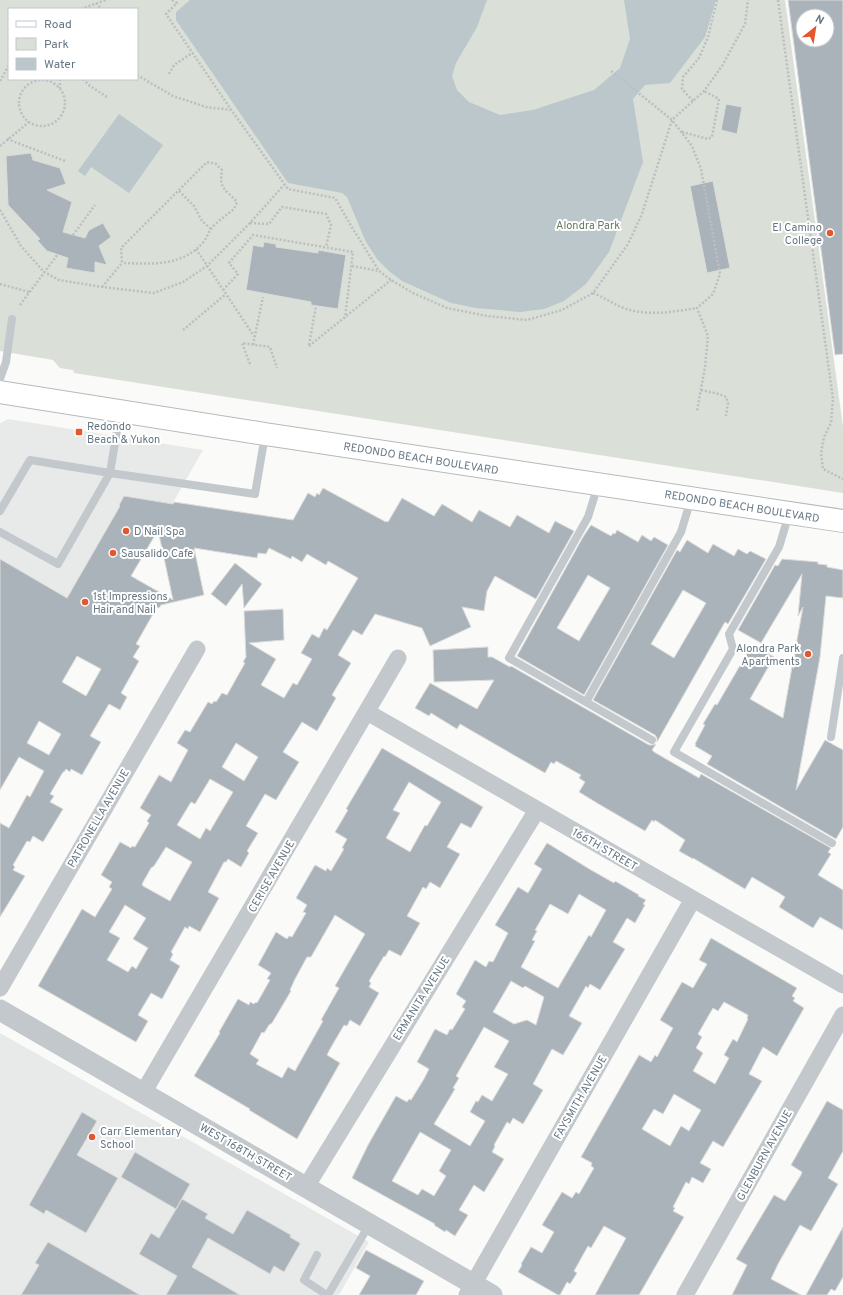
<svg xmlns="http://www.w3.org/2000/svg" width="843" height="1295" font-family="Overpass,sans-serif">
<rect width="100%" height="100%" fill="#fafaf8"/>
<path fill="#e8e9e9" d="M8 419 203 450 84 659 0 611V423Z
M0 1033 369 1242 339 1295H0Z"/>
<path fill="#dadfd7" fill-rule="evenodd" d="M0 0H785L843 427V493L74 373 73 370 60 368 53 360 0 351ZM9 9H137V79H9Z"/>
<path fill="#bbc7cb" d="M190 0H487L477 27 456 63 452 76 457 90 469 102 500 115 533 110 594 90 620 68 630 39 624 0H716L705 37 670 83 645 85 633 99 643 162 609 252 586 284 564 301 544 309 520 312 476 308 451 303 402 281 389 271 377 259 366 242 347 197 342 193 288 183 176 20V12Z
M119 114 163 145 129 193 91 167 85 176 78 171Z"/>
<path fill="#aab3b9" stroke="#dcdcda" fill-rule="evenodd" d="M788 0H843V354L835 355ZM803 16H827V40H803Z
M726 104 742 107 737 134 721 130Z
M31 153 33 160 60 168 66 184 47 190 72 202 63 232 85 238 89 230 103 223 111 237 99 246 107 265 95 262V273L66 268 68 258 47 251 37 240 40 239 8 205 6 156Z
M713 181 730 268 707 273 690 186Z
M264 242 276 244V247L318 253V250L346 255 338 309 311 305V302L246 290 253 245 263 247Z
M323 488 386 522V521L388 522 402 498 434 516 442 504 472 522 479 510 510 527 517 515 549 533 555 521 574 531 536 599 495 576 487 591 484 611 462 607 471 627 430 646 422 628 375 614 362 635 353 630 338 655 351 663 332 695 336 698 317 731 302 722 283 752 299 762 276 800 265 794 246 826 258 833 247 851 249 853 241 867 228 859 226 862H224L208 892 219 898 200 932 189 926 188 929 185 927 171 952 173 954 170 960 180 966 162 999 151 993 138 1015 148 1021 136 1042 38 986 82 909 95 917 112 889 109 887 112 882 101 875 120 842 131 848 132 846 135 847 149 823 147 821 151 815 140 808 159 775 171 782 188 750 177 743 185 730 190 732 208 702 212 704 214 701 216 702 222 693 227 695 245 663 243 662 246 657 244 611 283 609 284 640 249 643 276 659 261 685 284 698 293 683 297 685 312 659 301 653 312 634 319 638 324 628 327 630 358 578 328 561 326 565 307 554 302 562 292 556 291 559 269 548 266 554 258 553 257 558 194 548 204 595 161 605 159 608 157 607 136 644 140 646 133 657 139 661 121 693 127 697 120 710 109 704 90 736 101 742 82 775 71 769 70 772 66 769 64 772H63L50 794 54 796 50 802 63 809 43 842 33 836 30 842 27 841 13 865 15 867 13 870 25 876 0 917V823L9 828 27 795 30 797 44 771 19 757 0 790V559L67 598 120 506 119 505 124 496 173 504 174 502 293 520 308 493 315 497 317 493 319 495ZM158 530 173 600 131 576ZM77 656 101 669 86 696 62 682ZM39 721 61 734 49 755 27 743ZM236 743 258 757 244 781 222 767ZM210 779 233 792 210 831 206 828 200 839 177 825 191 802 195 804ZM166 847 192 862 170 901 143 886 142 884 151 868 154 866ZM125 905 146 918 133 939 148 948 136 969 132 966 128 972 107 960 120 938 109 932Z
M591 525 611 536 613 533 615 534 617 530 638 542 642 535 651 541 654 537 668 545 584 695 517 656 583 537ZM588 575 610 588 579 641 557 628Z
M687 540 708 553 713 544 734 556 738 549 747 554 750 551 766 559 728 624 725 622 657 742V738L655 735 593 700 677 550 680 552ZM683 590 706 603 674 658 651 644Z
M782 559 818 562V564L827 565V567L843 570V598L826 596 820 657 796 790 825 740 843 750V827L836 839 707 764 712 756 695 746 696 744H695L705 725 703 724 715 704 717 705 752 645 774 657 750 699 783 718 792 667 794 668 795 651 803 607 798 616 802 574 761 643 738 630 775 565 778 566Z
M235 563 262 584 244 608 242 584 226 606 211 594Z
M488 647V657H492L510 667 511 666 649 745H652L656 744 652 750 654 752 699 778 701 774 831 848 828 852 831 854 818 875 843 890V930L820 917 813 928 779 907 785 897 779 893 752 877 745 889 693 858V859L679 851 685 840 655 820 654 822 652 820 645 831 597 803 579 792 585 782 579 778 581 775 556 761 554 764 551 762 545 773 460 724 457 729 431 713 429 716 415 708 430 683 477 709 494 680 434 682 433 650Z
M382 748 483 807 471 828 461 823 447 847 460 854 440 888 430 882 426 889 423 887 407 916 420 923 401 956 389 950 385 957 384 956 369 981 371 983 369 987 379 993 360 1026 350 1020 347 1026 344 1025 330 1049 327 1055 340 1063 297 1139 249 1110 250 1109 194 1076 220 1033 219 1032 238 999 249 1005 250 1002 254 1004 256 1002 257 1003 270 980 267 979 271 973 258 965 276 932 287 939 289 936 292 937 306 913 303 912 307 905 296 898 315 865 326 871 327 868 331 871 344 849 342 848 347 839 335 832 348 810 346 809ZM409 782 441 802 427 826 425 825 410 852 386 838 400 813 393 810ZM335 915 365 934 335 986 339 988 321 1020 323 1021 295 1071 288 1067 282 1078 256 1064 259 1060 250 1054 262 1032 264 1033 269 1025 272 1023 291 991 290 990 295 979 307 957H311Z
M547 843 591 870 614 883 615 881 639 895 638 896 646 900 643 904 645 905 635 923 627 918 613 942 625 949 600 990 590 984 588 988 586 986 569 1016 582 1023 563 1055 552 1049 533 1084 543 1090 523 1124 513 1118 510 1124 507 1122 494 1145 495 1146 492 1152 504 1159 484 1192 474 1185 459 1210 468 1215 455 1236 446 1230 445 1232 434 1225 435 1224 352 1178 368 1145 396 1096 407 1102 409 1099 411 1100 424 1079 429 1069 417 1062 435 1029 447 1035 450 1029 452 1030 465 1009 462 1007 466 1001 456 994 475 960 486 967 489 961 493 962 508 933 495 925 518 887 528 893 542 869 534 864ZM579 894 606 910 591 937 589 935 558 988 521 967 535 941 532 940 537 931 535 930 550 904 568 914ZM511 981 523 988 525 986 544 997 536 1025 527 1020 514 1024 493 1012ZM484 1027 509 1041 494 1067 508 1074 492 1101 482 1095 478 1102 476 1101 470 1112 485 1121 470 1146 434 1124 455 1089 453 1088 459 1078 456 1076ZM420 1132 451 1150 439 1171 446 1176 434 1196 422 1189 418 1195 392 1181Z
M711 938 797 988 792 996 795 998 793 1001 804 1008 777 1056 763 1047 749 1074 762 1081 723 1147 713 1141 700 1163 711 1169 703 1183 692 1177 689 1184 686 1182 673 1207 675 1208 673 1211 684 1217 639 1295H595L626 1238 604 1226 591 1248 588 1246 574 1271 577 1273 570 1284 567 1282 560 1295H558L518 1272 522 1265 521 1264 531 1247 542 1253 554 1232 542 1225 562 1192 572 1198 576 1192 579 1194 594 1168 591 1166 592 1163 581 1157 639 1055 651 1062 655 1055 657 1057 673 1028 660 1020 682 982 693 988 707 964 699 960ZM724 1002 748 1015 747 1018 748 1019 737 1042 733 1039 724 1055 729 1058 715 1084 693 1071 703 1053 696 1048 702 1037 698 1034 713 1008 718 1011ZM674 1094 701 1110 689 1131 681 1126 670 1146 642 1129 654 1109 663 1114Z
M827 1101 843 1110V1151L828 1178 838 1184 811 1231 800 1225 778 1264 771 1279 801 1295H732L747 1265 736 1259 774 1195 785 1201 801 1175 802 1172 791 1165Z
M82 1112 97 1121 77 1155 118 1178 86 1233 46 1210 44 1214 29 1205Z
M135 1152 190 1184 176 1209 121 1177Z
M182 1199 208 1214 205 1218 233 1234 247 1210 291 1235 290 1237 300 1243V1244L284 1272 274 1266 270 1274 208 1238 192 1267 240 1295H166L177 1276 139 1254 151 1233 159 1238Z
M843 1227V1277L835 1291 831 1289 827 1295H806Z
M48 1242 140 1295H21L39 1265 35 1263Z
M366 1250 424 1281 416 1295H359L370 1276 356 1268Z"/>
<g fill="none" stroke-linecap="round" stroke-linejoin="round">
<g stroke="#b5babe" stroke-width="24">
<path id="primary" d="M0 392 265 434 843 521"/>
</g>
<path stroke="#bbbfc2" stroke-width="2.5" stroke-dasharray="2 2" stroke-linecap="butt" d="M172 0 177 3 166 14 232 111 288 189 335 198 350 224 379 271 391 280 413 293 447 308 487 316 527 320 562 310 593 293 628 244 642 214 672 120 704 91 722 66 745 24 748 0
M778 0 833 399 831 423 824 437 821 453 823 469 843 479
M96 3 101 9
M81 9 106 0
M611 71 672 120 692 146 701 169 720 274 713 294 697 308 708 336 705 367 697 411
M169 74 174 65 192 53
M137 75 173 96 206 107 231 110
M60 79V88
M83 79 90 86 107 97
M19 103a23 23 0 1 1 46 0a23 23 0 1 1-46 0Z
M0 81 9 65
M693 101 682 89 683 77 699 58 708 37 717 0
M682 132 708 139 712 137 719 99 704 91
M7 139 65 161
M0 146 29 122
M179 191 194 206 202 221 211 229
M0 210 21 246 44 272 59 280 102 287 154 293 183 282 207 266 250 223 284 185
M250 223 269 224 282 207 326 214 331 225 326 247
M73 235 95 205
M196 249 254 336
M352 266 379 271
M0 284 29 292
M102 287 122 263 121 248 207 162 216 164 222 170C219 190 225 188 237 202L234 209C227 215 216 222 211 229 208 233 207 237 205 240 184 267 152 264 122 263
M223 290 238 274 229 263 253 235 353 252 345 318
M593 293C603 297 612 303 621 307 646 317 672 312 697 308
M20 305 58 254
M183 330 226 294
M253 345 263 297
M309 345 316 306
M309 346 391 280
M250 364 242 343 270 347 277 368
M701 390 719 394 726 397 728 403 726 416"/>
<path stroke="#c3c8cc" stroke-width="8" d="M0 379 6 362 12 319
M598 485 588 517 509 658 652 740
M0 511 30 460 110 473 120 412
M789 514 779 547 729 634 733 649 674 752 832 843
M0 532 58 564 110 473 255 494 265 435
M586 702 681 532 691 499
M831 737 843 658
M317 1255 304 1280 327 1295
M328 1295 369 1225"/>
<path stroke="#c3c8cc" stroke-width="17" d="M367 712 843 985
M0 988 197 649
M143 1093 398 658
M306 1187 537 810
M467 1295 693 899
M685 1295 843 1015"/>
<path stroke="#c3c8cc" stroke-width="21" d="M0 1010 492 1295"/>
<use href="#primary" stroke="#fff" stroke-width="22"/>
</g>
<g fill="#e4572e" stroke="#fff" stroke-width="1.5">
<circle cx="830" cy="233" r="4"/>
<rect x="75" y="428" width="8" height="8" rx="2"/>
<circle cx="126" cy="531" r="4"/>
<circle cx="113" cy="553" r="4"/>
<circle cx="85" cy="602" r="4"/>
<circle cx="808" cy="654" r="4"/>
<circle cx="92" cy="1137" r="4"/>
</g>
<g text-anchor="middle" stroke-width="4" stroke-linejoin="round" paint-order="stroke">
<g font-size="11" fill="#687a64" stroke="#fff">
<text x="588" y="229">Alondra Park</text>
</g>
<g font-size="11" fill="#657683" stroke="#fff" text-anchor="start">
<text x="822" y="231" text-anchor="end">El Camino<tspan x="822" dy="13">College</tspan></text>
<text x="87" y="430">Redondo<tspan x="87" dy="13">Beach &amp; Yukon</tspan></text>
<text x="134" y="535">D Nail Spa</text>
<text x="121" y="557">Sausalido Cafe</text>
<text x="93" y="600">1st Impressions<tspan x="93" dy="13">Hair and Nail</tspan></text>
<text x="800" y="652" text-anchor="end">Alondra Park<tspan x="800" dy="13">Apartments</tspan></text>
<text x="100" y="1135">Carr Elementary<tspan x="100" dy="13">School</tspan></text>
</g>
<g font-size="11" fill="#657683" stroke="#fff">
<text transform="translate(421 458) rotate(9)" y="4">REDONDO BEACH BOULEVARD</text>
<text transform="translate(742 506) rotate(9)" y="4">REDONDO BEACH BOULEVARD</text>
<text transform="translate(98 818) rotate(-60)" y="4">PATRONELLA AVENUE</text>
<text transform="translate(605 849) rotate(30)" y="4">166TH STREET</text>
<text transform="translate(271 876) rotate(-60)" y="4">CERISE AVENUE</text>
<text transform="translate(421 998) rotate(-58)" y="4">ERMANITA AVENUE</text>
<text transform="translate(580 1097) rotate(-60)" y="4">FAYSMITH AVENUE</text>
<text transform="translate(246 1152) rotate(30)" y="4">WEST 168TH STREET</text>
<text transform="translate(764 1155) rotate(-61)" y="4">GLENBURN AVENUE</text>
</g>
</g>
<rect x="8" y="8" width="130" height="72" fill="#ffffff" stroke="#c1c8cd"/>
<rect x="16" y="21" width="20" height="6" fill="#ffffff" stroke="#c1c8cd"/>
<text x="44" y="28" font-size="12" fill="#657683">Road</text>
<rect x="16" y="38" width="20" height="12" fill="#dadfd7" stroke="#c1c8cd"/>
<text x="44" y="48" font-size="12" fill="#657683">Park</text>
<rect x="16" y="58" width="20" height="12" fill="#bbc7cb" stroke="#c1c8cd"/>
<text x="44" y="68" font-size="12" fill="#657683">Water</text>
<g transform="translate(815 28) rotate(30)"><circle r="19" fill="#ffffff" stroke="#c1c8cd"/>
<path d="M0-3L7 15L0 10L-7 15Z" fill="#e4572e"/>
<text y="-6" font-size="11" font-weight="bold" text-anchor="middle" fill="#657683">N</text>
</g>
</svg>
